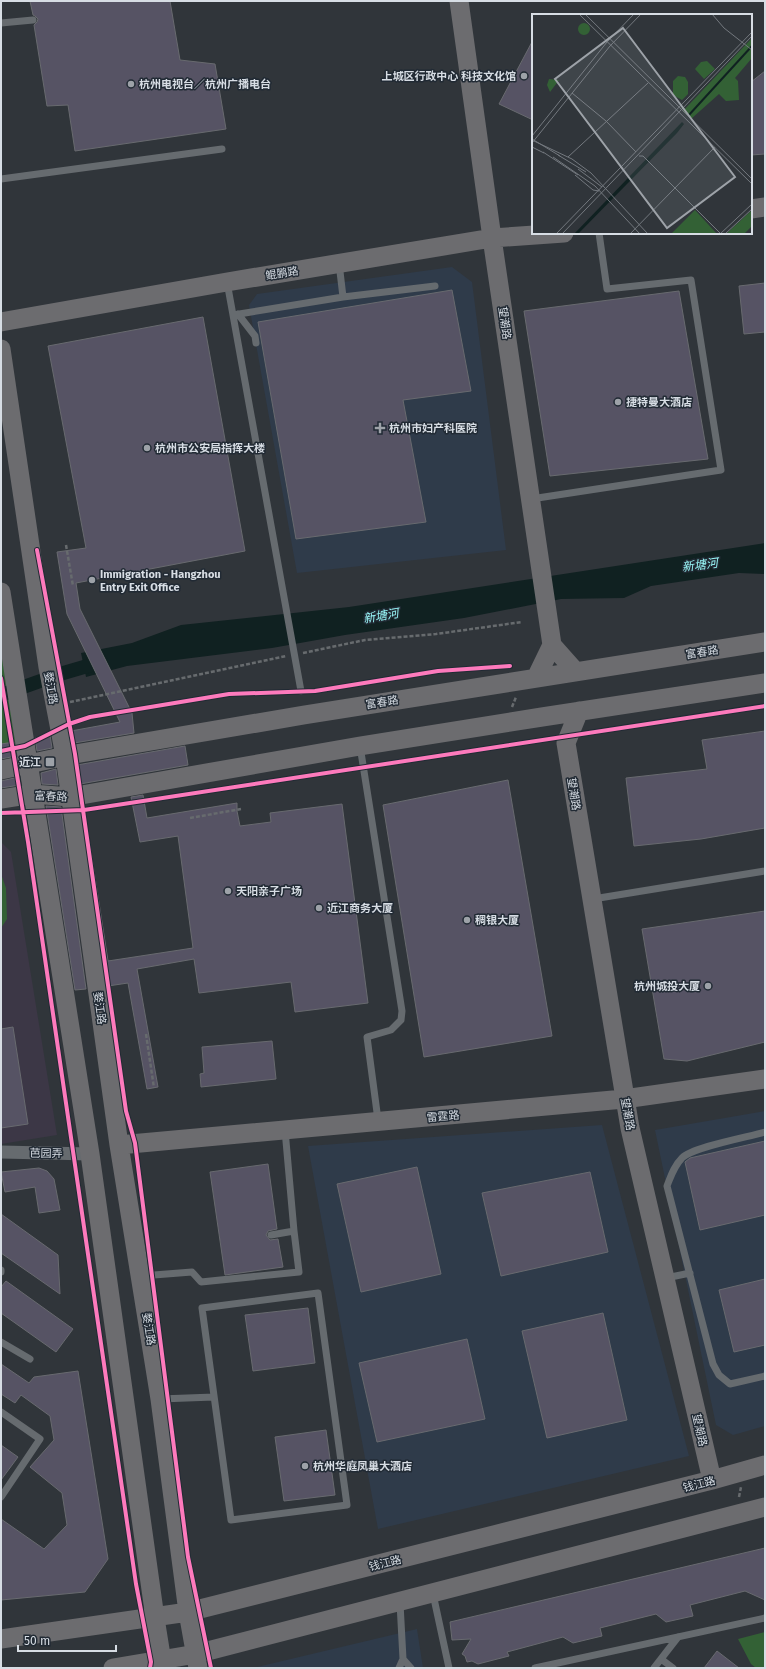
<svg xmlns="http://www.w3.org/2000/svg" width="766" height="1669" font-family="'Fira Sans','Noto Sans SC',sans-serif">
<rect width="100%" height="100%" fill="#30353a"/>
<path fill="#2f3b4a" d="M452 267 472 282 506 550 297 573 249 305 257 294Z
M765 1111V1426L733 1435 716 1425 655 1130Z
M602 1125 689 1456 378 1529 308 1146Z
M417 1629 423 1668H253Z"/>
<path fill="#3c3746" d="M1 842 11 852 57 1135 1 1144Z"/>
<path fill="#336135" d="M1 654H3L17 753 1 756Z
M1 874 6 888 7 919 1 928Z
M765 1632V1668H756L751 1664 738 1639Z"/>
<path fill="#102121" d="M765 543V574L739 573 651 586 624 598 561 599 464 618 345 635 272 648 127 666 86 677 81 653 132 643 181 625 349 607Z"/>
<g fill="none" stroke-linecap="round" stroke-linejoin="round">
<path stroke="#102121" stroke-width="14" d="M1 695 60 674 101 662"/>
</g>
<path fill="#565364" stroke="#686a6f" d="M30 1H170L180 60 215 64 226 129 75 151 68 105 47 106 34 25 37 22 38 19 35 16 33 15Z
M533 40V120L499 104Z
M765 71V154L751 155V82Z
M765 283V332L744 334 739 286Z
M452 290 471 391 403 400 426 522 296 539 258 322Z
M679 291 708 459 550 476 524 311Z
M203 317 245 551 76 583 80 609 132 713 134 733 74 743 71 731 120 722 67 614 57 552 86 548 48 346Z
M765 731V828L701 839 634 846 626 778 707 769 702 740Z
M50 735 52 748 37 751 35 738Z
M14 742 16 756 1 759V744Z
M185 746 188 765 80 784 77 765Z
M56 769 58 785 42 784 41 773Z
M19 777 20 785 1 788V781Z
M508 780 552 1036 424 1057 383 805Z
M143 795 147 818 237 803V811L240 826 271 822 270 813 342 804 368 1003 295 1012 291 982 199 993 194 959 137 969 158 1087 147 1089 128 983 108 986 83 806H84L108 961 193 948 178 836 140 842 131 797Z
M46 806 61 807 86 989 75 990Z
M765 911V1042L687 1061 664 1059 642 929Z
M13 1027 28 1124 1 1128V1029Z
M272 1041 276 1079 201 1087 200 1074 204 1073 202 1047Z
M765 1141V1215L700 1230 685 1162 690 1158Z
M268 1164 277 1229 268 1231 266 1235 270 1240 278 1239 283 1267 225 1275 210 1172Z
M417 1167 441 1274 361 1292 337 1184Z
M39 1168 47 1171 54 1179 60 1210 39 1213 35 1187 5 1192 1 1172Z
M590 1172 608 1252 501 1276 482 1193Z
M1 1214 58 1255 60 1294 1 1253Z
M765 1279V1345L734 1352 719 1290Z
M6 1281 73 1329 56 1352 1 1313V1287Z
M308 1308 315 1363 253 1371 245 1315Z
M603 1313 627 1420 547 1438 522 1331Z
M467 1339 485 1419 377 1442 359 1363Z
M1 1364 29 1383 34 1377 78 1371 108 1559 85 1592 1 1600V1519L44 1549 67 1525 62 1493 30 1467 54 1440 50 1416 21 1395 15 1403 1 1394Z
M326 1430 335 1495 284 1501 275 1437Z
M1 1445 18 1457 1 1480Z
M765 1548V1600L745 1591 690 1605 693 1616 666 1622 656 1614 600 1628 602 1636 573 1643 563 1637 507 1652 509 1656 478 1664 472 1661 467 1662 465 1656 462 1654 471 1639 452 1640 450 1622Z
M717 1651 739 1668H704Z"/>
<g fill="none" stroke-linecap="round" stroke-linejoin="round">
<path stroke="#676b6e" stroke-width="2.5" stroke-dasharray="4 2" stroke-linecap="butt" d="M66 545 73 586
M303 653 365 640 436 634 522 622
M70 702 286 656
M512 707 516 697
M190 818 241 809
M146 1034 154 1088
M739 1497 741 1487"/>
<path stroke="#666b6f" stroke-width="7" d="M1 23 33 20
M1 179 222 149
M339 263 343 297
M227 282 301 691
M238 314 255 336 256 343
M233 315 343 297 435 286
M531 499 721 470 691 280 607 289 599 233
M360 746 402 1011 401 1020 391 1030 367 1037 378 1120
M593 899 765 871
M765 1132C748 1137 692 1147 682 1158 674 1166 671 1176 667 1186L713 1364 719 1375 730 1384 765 1376
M271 1235 294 1231 285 1130
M1 1270V1272
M141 1276 192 1272 201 1282 299 1272 294 1231
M666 1278 690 1273
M318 1293 347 1505 231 1520 202 1308Z
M1 1342 30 1359
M160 1399 214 1397
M1 1412 40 1439 1 1497
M433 1594 449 1668
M403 1659 411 1668
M661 1659 673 1668
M399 1668 403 1659 400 1603
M535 1668 765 1618
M654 1668 678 1637"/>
<path stroke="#666b6f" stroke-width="13" d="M1 1152 90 1154"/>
<path stroke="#6c6c6f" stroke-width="19" d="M459 1 492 238 552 645 576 672
M751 209 765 207
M1 322 227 282 492 238 564 233
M1 349 48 667 65 756 119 1145 160 1399 188 1612 198 1668
M1 592 90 1154 155 1618 163 1668
M536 678 552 645
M579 711 566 743 630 1128 712 1480
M1 770 75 754 304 715 765 642
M1 799 33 794 70 797 360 746 542 717 765 683
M119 1145 624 1099 765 1079
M1 1639 188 1612 712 1480 765 1465
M113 1668 196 1654 765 1507"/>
<g stroke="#212a34" stroke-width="6">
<path id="cycleway" d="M37 550 75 754 126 1111 135 1143 188 1557 211 1668
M1 678 28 842 136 1584 151 1662 150 1668
M1 751 25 746 69 724 90 717 229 694 315 691 438 671 510 666
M1 813 84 810 765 706"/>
</g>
<use href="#cycleway" stroke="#fd7abc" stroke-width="4"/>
</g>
<g fill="#9da2a8" stroke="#212a34" stroke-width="1.5">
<circle cx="524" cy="76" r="4"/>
<circle cx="131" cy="84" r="4"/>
<circle cx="618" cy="402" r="4"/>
<path d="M378 422h4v4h4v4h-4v4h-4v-4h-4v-4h4z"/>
<circle cx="147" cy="448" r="4"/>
<circle cx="92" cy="580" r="4"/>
<rect x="45" y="757" width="10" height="10" rx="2"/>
<circle cx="228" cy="891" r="4"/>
<circle cx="319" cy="908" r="4"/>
<circle cx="467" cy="920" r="4"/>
<circle cx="708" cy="986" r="4"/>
<circle cx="305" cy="1466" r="4"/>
</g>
<g text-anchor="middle" stroke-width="3" stroke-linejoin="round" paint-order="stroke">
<g font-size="11" font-weight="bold" fill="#d7dde4" stroke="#212a34" text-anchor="start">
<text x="516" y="80" text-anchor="end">上城区行政中心 科技文化馆</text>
<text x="139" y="88">杭州电视台／杭州广播电台</text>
<text x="626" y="406">捷特曼大酒店</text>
<text x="389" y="432">杭州市妇产科医院</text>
<text x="155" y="452">杭州市公安局指挥大楼</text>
<text x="100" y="578">Immigration - Hangzhou<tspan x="100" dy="13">Entry Exit Office</tspan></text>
<text x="41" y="766" text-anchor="end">近江</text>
<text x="236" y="895">天阳亲子广场</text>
<text x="327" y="912">近江商务大厦</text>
<text x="475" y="924">稠银大厦</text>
<text x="700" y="990" text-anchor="end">杭州城投大厦</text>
<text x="313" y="1470">杭州华庭凤巢大酒店</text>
</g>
<g font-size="11" fill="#d7dde4" stroke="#212a34">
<text transform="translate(282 273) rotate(-9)" y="4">鲲鹏路</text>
<text transform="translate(505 323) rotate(82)" y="4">望潮路</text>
<text transform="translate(702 652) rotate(-9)" y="4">富春路</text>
<text transform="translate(51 688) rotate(80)" y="4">婺江路</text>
<text transform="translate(382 702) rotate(-9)" y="4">富春路</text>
<text transform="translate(574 794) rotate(81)" y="4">望潮路</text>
<text transform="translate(51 796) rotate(3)" y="4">富春路</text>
<text transform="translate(100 1008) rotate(82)" y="4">婺江路</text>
<text transform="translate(628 1114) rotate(79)" y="4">望潮路</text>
<text transform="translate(443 1116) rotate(-5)" y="4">雷霆路</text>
<text transform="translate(46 1153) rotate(1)" y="4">芭园弄</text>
<text transform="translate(149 1329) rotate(81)" y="4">婺江路</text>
<text transform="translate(700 1430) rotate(77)" y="4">望潮路</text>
<text transform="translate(699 1484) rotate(-14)" y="4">钱江路</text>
<text transform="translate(385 1563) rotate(-14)" y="4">钱江路</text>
</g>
<g font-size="12" font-style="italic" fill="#99f8f9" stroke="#212a34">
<text transform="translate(700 565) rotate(-7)" y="4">新塘河</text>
<text transform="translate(381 616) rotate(-10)" y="4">新塘河</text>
</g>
</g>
<g transform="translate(532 14)">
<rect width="220" height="220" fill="#30353a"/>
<path d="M46 15a6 6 0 1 1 12 0a6 6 0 1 1-12 0ZM220 24V44L203 64 206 67 207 86 194 87 187 80 159 105 151 97ZM175 47 183 55 172 65 163 55 169 48ZM146 62 153 63 156 68V80L150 86 141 81V67ZM17 65 27 66 18 78 15 71ZM163 196 185 220H139ZM220 196V212L212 220H194Z" fill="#336135"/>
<path d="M150 108 152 110 145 119 46 220H42Z" fill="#102121"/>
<path fill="none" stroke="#102121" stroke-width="2" d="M156 102 220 32"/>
<path fill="none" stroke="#73787e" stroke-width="1" d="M47 0 220 170M53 0 220 165M180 0 192 14 220 36M40 79 74 107 104 138M0 122 75 28 102 0M0 125 28 142M2 127 40 145 59 159 116 220M0 129 78 32 109 0M0 133 12 139M11 138 46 161M26 141 54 158M107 142H111L188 219M21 143 63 172 108 220M36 143 116 69M46 155 70 173M43 161 61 176 67 177M24 220 220 18M30 220 220 22M98 220 183 133M188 220 220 190M193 220 220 195"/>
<path fill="#9da2a8" fill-opacity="0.15" stroke="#9da2a8" stroke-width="2" d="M91 14 203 163 135 214 23 65Z"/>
<rect width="220" height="220" fill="none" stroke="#d7dde4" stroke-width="2"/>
</g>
<rect width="766" height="1669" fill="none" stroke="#d7dde4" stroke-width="4"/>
<path d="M18 1645v6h98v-6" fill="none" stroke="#d7dde4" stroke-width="2"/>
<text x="24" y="1645" font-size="12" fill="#d7dde4" stroke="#212a34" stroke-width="3" paint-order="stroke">50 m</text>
</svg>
